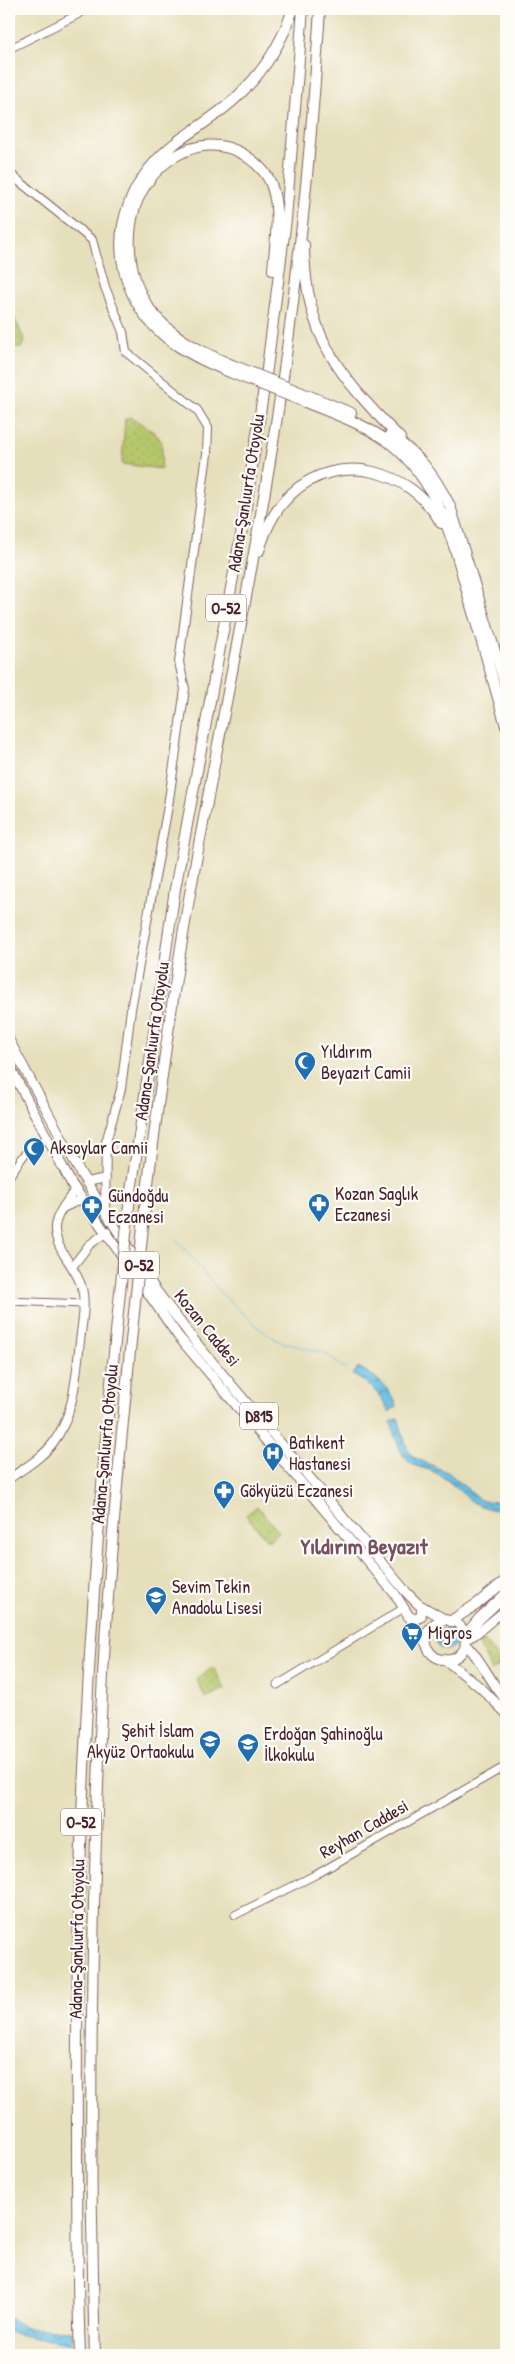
<svg xmlns="http://www.w3.org/2000/svg" width="515" height="2364" font-family="'Patrick Hand',sans-serif">
<defs>
<pattern id="park-dots" width="8" height="8" patternUnits="userSpaceOnUse" patternTransform="scale(1.25)"><rect width="8" height="8" fill="#b6c76a"/><path d="M2 2h.1M6 6h.1" fill="none" stroke="#9eaa5c" stroke-width="1.8" stroke-linecap="round"/></pattern>
<pattern id="water-waves" width="16" height="10" patternUnits="userSpaceOnUse" patternTransform="scale(1.25)"><rect width="16" height="10" fill="#67bfe4"/><path d="M0 5q4-4 8 0t8 0" fill="none" stroke="#579bb9"/></pattern>
</defs>
<rect width="100%" height="100%" fill="#fdfcf7"/>
<filter id="ink" filterUnits="userSpaceOnUse"><feTurbulence type="fractalNoise" baseFrequency=".02" numOctaves="2"/><feDisplacementMap in="SourceGraphic" scale="10" xChannelSelector="R" yChannelSelector="G"/><feConvolveMatrix kernelMatrix="1 2 1 2 8 2 1 2 1" color-interpolation-filters="sRGB"/></filter>
<filter id="wash" filterUnits="userSpaceOnUse"><feTurbulence type="fractalNoise" baseFrequency=".0096" numOctaves="4" result="noise"/><feDisplacementMap in="SourceGraphic" scale="20" xChannelSelector="R" yChannelSelector="G"/><feGaussianBlur stdDeviation="1.12" result="paint"/><feColorMatrix in="noise" values="0 0 0 0 0 0 0 0 0 0 0 0 0 0 0 0 0 1.4 0 .05"/><feComposite in="paint" operator="in"/></filter>
<g filter="url(#wash)">
<rect width="100%" height="100%" fill="#e6dfbb"/>
<path fill="url(#park-dots)" stroke="#80734a" d="M9 315H13L25 341 21 348 9 345Z
M131 417C161 438 164 432 161 469L122 464 125 419Z
M257 1506 279 1532 268 1541 246 1515Z
M483 1639 501 1663 492 1671 479 1644Z
M213 1667 225 1689 205 1698 197 1680Z"/>
<path fill="url(#water-waves)" stroke="#586f88" d="M358 1367C375 1376 390 1387 397 1406L389 1412C381 1394 370 1384 353 1375Z
M398 1418 407 1449 413 1457 449 1473 480 1500 489 1502 503 1501 506 1503V1511C466 1509 467 1491 436 1473 428 1468 415 1468 408 1461 398 1451 395 1436 391 1422Z
M435 1639a11 11 0 1 1 22 0a11 11 0 1 1-22 0Z
M9 2318 26 2328 72 2331V2343L36 2338 9 2332Z"/>
<g fill="none" stroke-linecap="round" stroke-linejoin="round">
<path stroke="#67bfe4" stroke-width="1" d="M176 1239 224 1296 259 1328 280 1342 325 1353 346 1370
M50 2340 75 2345
M99 2349 107 2350 110 2355"/>
</g>
</g>
<g filter="url(#ink)">
<g fill="none" stroke-linecap="round" stroke-linejoin="round">
<g stroke="#81625d" stroke-width="9">
<path id="tertiary" d="M9 49 77 15 85 9
M9 1177C20 1161 28 1146 47 1139
M9 1301 83 1304
M277 1685 404 1608
M235 1915 317 1874 506 1766"/>
</g>
<g stroke="#81625d" stroke-width="10">
<path id="secondary" d="M9 173 92 240 105 287 123 332 126 352 197 410 208 428 207 454 179 662 185 689 168 806 131 1009 121 1089 106 1142 105 1212
M87 1182 106 1178
M63 1208 82 1199
M72 1267 89 1245 107 1232
M9 1479C24 1468 42 1458 53 1443 75 1414 76 1375 80 1341 82 1324 86 1304 82 1288 79 1277 73 1269 68 1261 46 1229 54 1219 75 1190
M465 1640 475 1635 506 1609"/>
</g>
<g stroke="#81625d" stroke-width="11">
<path id="trunk" d="M9 1040 81 1174 155 1289 197 1344 407 1593 418 1604 446 1620
M9 1065 71 1183 178 1336 395 1594 427 1645
M408 1616 415 1619 421 1617 422 1606
M426 1640a20 20 0 1 1 40 0a20 20 0 1 1-40 0Z
M465 1643C482 1660 490 1682 506 1700
M444 1659 481 1688 506 1713"/>
</g>
<g stroke="#81625d" stroke-width="12">
<path id="motorway" d="M304 245C305 337 339 376 400 438
M232 365C202 352 172 338 151 311 130 283 125 243 134 210 147 165 198 128 243 154 254 161 266 171 271 184 281 210 275 243 273 270
M232 373C182 352 143 332 126 277 110 223 136 173 178 141 199 126 221 113 239 95 265 70 282 43 293 9
M307 395 351 413
M305 402C334 414 365 424 390 443 442 484 455 549 472 609 484 648 495 687 506 726
M390 435C420 456 433 473 450 506L506 687
M259 551C265 530 275 509 291 494 338 450 411 469 441 523
M129 1205 175 889 245 513 267 368 286 219 303 9
M145 1208C158 1101 172 994 191 888 227 690 270 494 294 294 306 199 314 104 320 9
M451 1621 477 1604 506 1580
M465 1636 479 1619 506 1594
M80 2355C77 2280 77 2205 77 2130 75 1856 90 1584 118 1312
M95 2355C88 2135 91 1915 102 1695 108 1570 120 1446 133 1322"/>
</g>
<use href="#tertiary" stroke="#fff" stroke-width="7"/>
<use href="#secondary" stroke="#fff" stroke-width="8"/>
<use href="#trunk" stroke="#fff" stroke-width="9"/>
<use href="#motorway" stroke="#fff" stroke-width="10"/>
<g stroke="#81625d" stroke-width="12" stroke-linecap="butt">
<path id="motorway-bridge" d="M232 365 307 395
M232 373 305 402
M118 1312 129 1205
M133 1322 145 1208"/>
</g>
<use href="#motorway-bridge" stroke="#fff" stroke-width="10"/>
</g>
</g>
<defs>
<g id="mosque-pin" transform="scale(1.125)"><path d="M0 17L-7.5 6A9.5 9.5 0 1 1 7.5 6Z" fill="#1f6fb2" stroke="#fdfcf7"/><path d="M3.5-4.9A6 6 0 1 0 3.5 4.9A5 5 0 1 1 3.5-4.9Z" fill="#fff"/></g>
<g id="pharmacy-pin" transform="scale(1.125)"><path d="M0 17L-7.5 6A9.5 9.5 0 1 1 7.5 6Z" fill="#1f6fb2" stroke="#fdfcf7"/><path d="M-2-6h4v4h4v4h-4v4h-4v-4h-4v-4h4Z" fill="#fff"/></g>
<g id="hospital-pin" transform="scale(1.125)"><path d="M0 17L-7.5 6A9.5 9.5 0 1 1 7.5 6Z" fill="#1f6fb2" stroke="#fdfcf7"/><path d="M-5-5h3v3.5h4V-5h3V5h-3V1.5h-4V5h-3Z" fill="#fff"/></g>
<g id="school-pin" transform="scale(1.125)"><path d="M0 17L-7.5 6A9.5 9.5 0 1 1 7.5 6Z" fill="#1f6fb2" stroke="#fdfcf7"/><path d="M0-5L7-2L0 1L-7-2ZM-4 1L0 2.5L4 1V4Q0 6-4 4Z" fill="#fff"/></g>
<g id="supermarket-pin" transform="scale(1.125)"><path d="M0 17L-7.5 6A9.5 9.5 0 1 1 7.5 6Z" fill="#1f6fb2" stroke="#fdfcf7"/><path d="M-6-5.5h2.5l.6 2H6L4.5 2H-2.5L-4.4-4H-6ZM-1.5 3.2a1.3 1.3 0 1 0 .1 0ZM3 3.2a1.3 1.3 0 1 0 .1 0Z" fill="#fff"/></g>
</defs>
<g fill-rule="evenodd">
<use href="#mosque-pin" x="305" y="1062"/>
<use href="#mosque-pin" x="34" y="1148"/>
<use href="#pharmacy-pin" x="319" y="1204"/>
<use href="#pharmacy-pin" x="92" y="1206"/>
<use href="#hospital-pin" x="273" y="1453"/>
<use href="#pharmacy-pin" x="224" y="1491"/>
<use href="#school-pin" x="156" y="1597"/>
<use href="#supermarket-pin" x="412" y="1633"/>
<use href="#school-pin" x="210" y="1741"/>
<use href="#school-pin" x="248" y="1744"/>
</g>
<g text-anchor="middle" stroke-width="4.5" stroke-linejoin="round" paint-order="stroke">
<g fill="#fdfcf7" stroke="#806168" stroke-width="1">
<rect x="206" y="594.5" width="40" height="27" rx="4"/>
<rect x="119" y="1251.5" width="40" height="27" rx="4"/>
<rect x="240" y="1402.5" width="38" height="27" rx="4"/>
<rect x="61" y="1808.5" width="40" height="27" rx="4"/>
</g>
<g font-size="16" font-weight="bold" fill="#4a1f2b">
<text x="226" y="614">O-52</text>
<text x="139" y="1271">O-52</text>
<text x="259" y="1422">D815</text>
<text x="81" y="1828">O-52</text>
</g>
<g font-size="18" fill="#4a1f2b" stroke="#fdfcf7">
<text transform="translate(246 493) rotate(-81)" y="6">Adana-Şanlıurfa Otoyolu</text>
<text transform="translate(152 1041) rotate(-82)" y="6">Adana-Şanlıurfa Otoyolu</text>
<text transform="translate(207 1328) rotate(51)" y="6">Kozan Caddesi</text>
<text transform="translate(105 1444) rotate(-85)" y="6">Adana-Şanlıurfa Otoyolu</text>
<text transform="translate(364 1829) rotate(-30)" y="6">Reyhan Caddesi</text>
<text transform="translate(77 1939) rotate(-89)" y="6">Adana-Şanlıurfa Otoyolu</text>
</g>
<g font-size="18" fill="#4a1f2b" stroke="#fdfcf7" text-anchor="start">
<text x="321" y="1058">Yıldırım<tspan x="321" dy="21">Beyazıt Camii</tspan></text>
<text x="50" y="1154">Aksoylar Camii</text>
<text x="335" y="1200">Kozan Saglık<tspan x="335" dy="21">Eczanesi</tspan></text>
<text x="108" y="1202">Gündoğdu<tspan x="108" dy="21">Eczanesi</tspan></text>
<text x="289" y="1449">Batıkent<tspan x="289" dy="21">Hastanesi</tspan></text>
<text x="240" y="1497">Gökyüzü Eczanesi</text>
<text x="172" y="1593">Sevim Tekin<tspan x="172" dy="21">Anadolu Lisesi</tspan></text>
<text x="428" y="1639">Migros</text>
<text x="194" y="1737" text-anchor="end">Şehit İslam<tspan x="194" dy="21">Akyüz Ortaokulu</tspan></text>
<text x="264" y="1740">Erdoğan Şahinoğlu<tspan x="264" dy="21">İlkokulu</tspan></text>
</g>
<g font-size="22" font-weight="bold" fill="#7a4f62" stroke="#fdfcf7">
<text x="364" y="1554">Yıldırım Beyazıt</text>
</g>
</g>
<rect width="515" height="2364" fill="none" stroke="#fdfcf7" stroke-width="30"/>
</svg>
